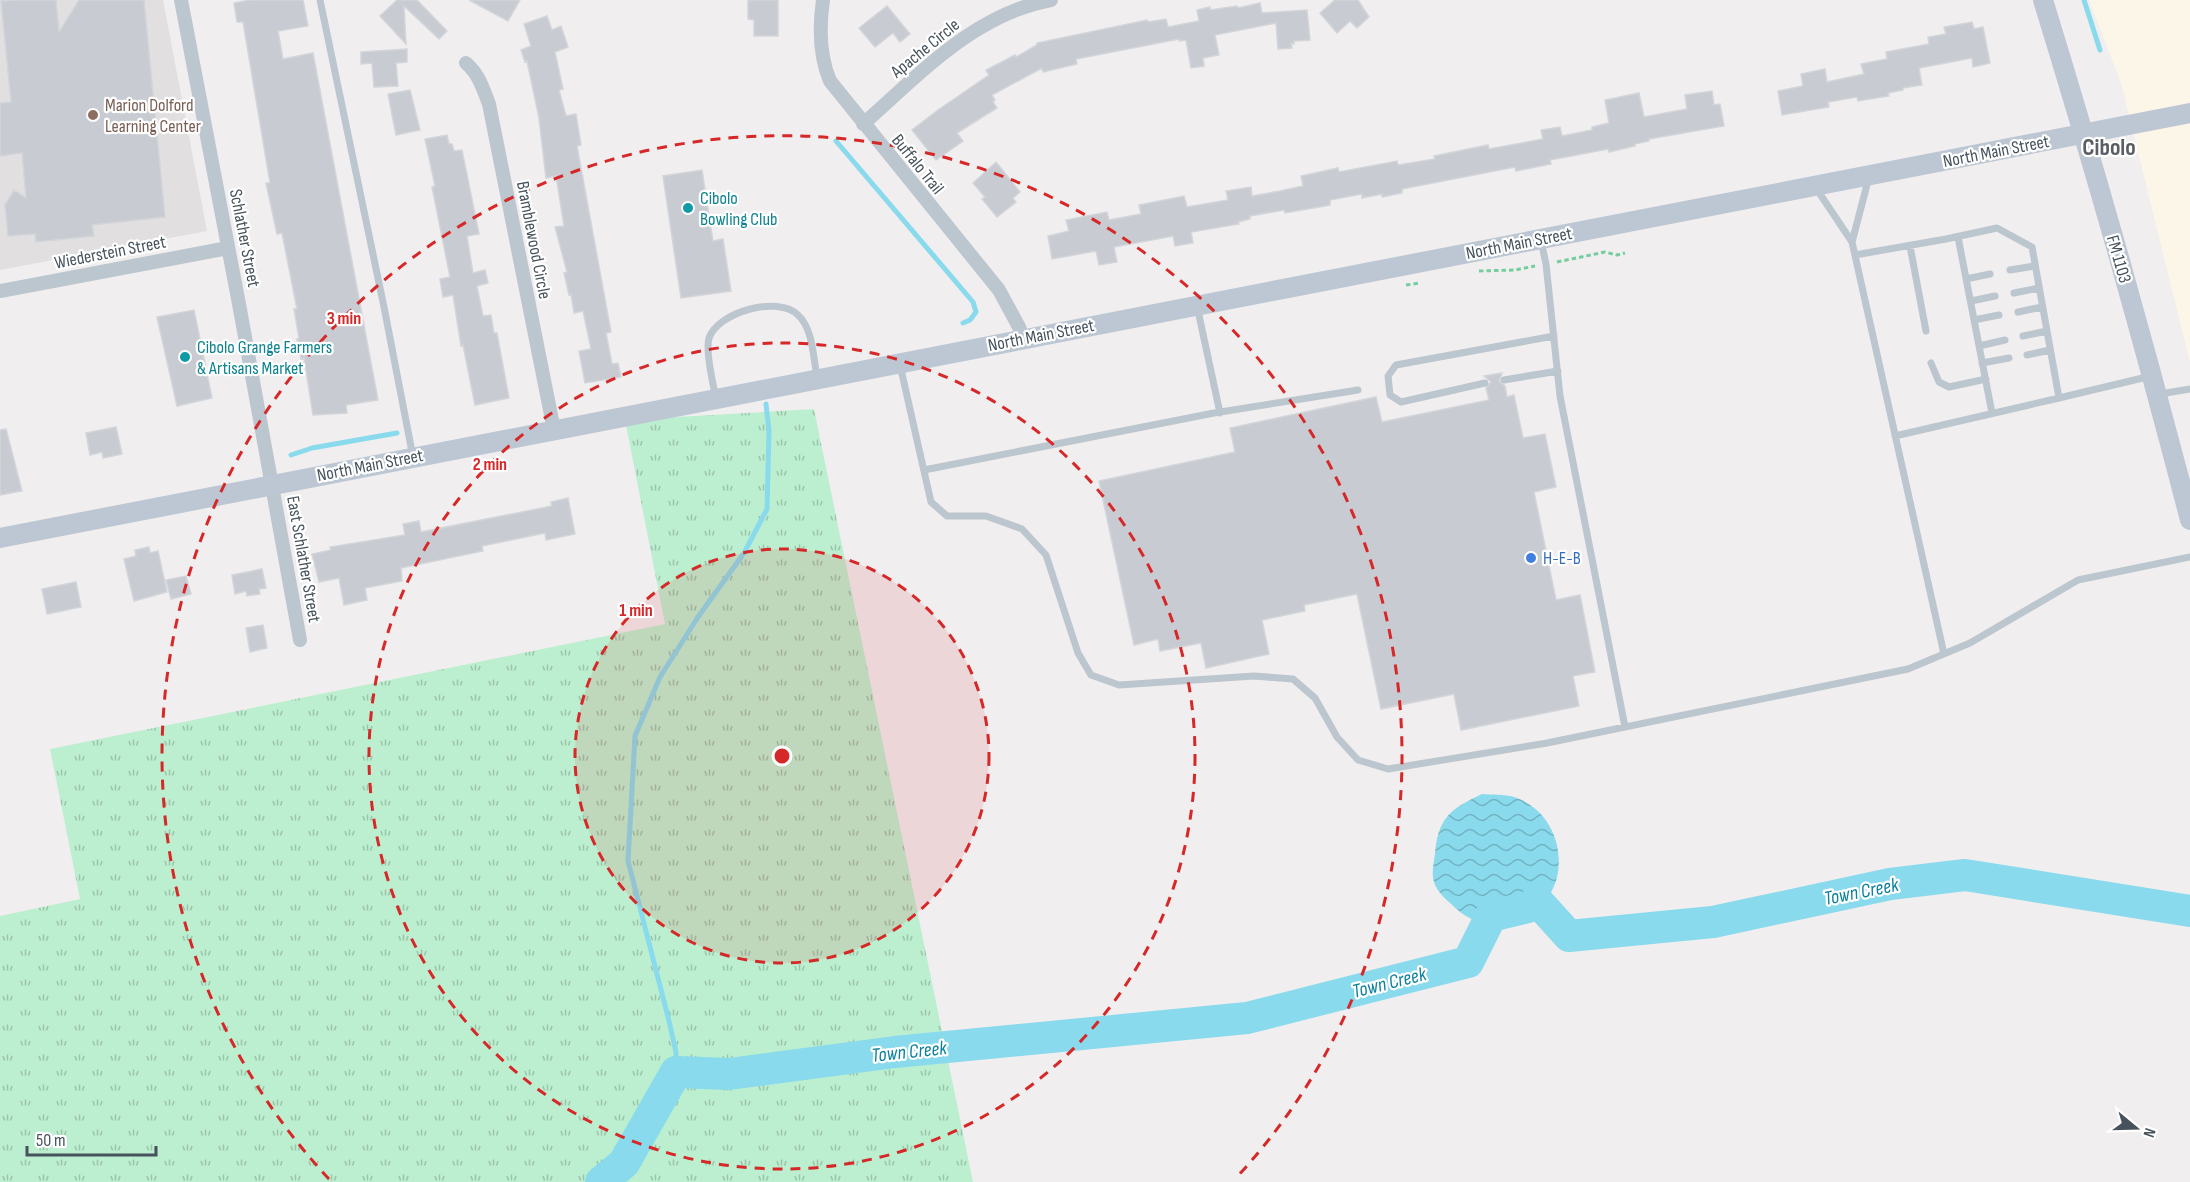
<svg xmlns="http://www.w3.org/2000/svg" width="2190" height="1182" font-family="'Sofia Sans Condensed',sans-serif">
<defs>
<pattern id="grass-tufts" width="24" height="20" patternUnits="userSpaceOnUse" patternTransform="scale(1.5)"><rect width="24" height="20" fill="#bcefcf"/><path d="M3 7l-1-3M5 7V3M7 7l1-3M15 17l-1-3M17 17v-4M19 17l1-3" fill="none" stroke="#9bc4ab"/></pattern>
<pattern id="water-waves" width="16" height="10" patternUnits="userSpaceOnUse" patternTransform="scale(1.5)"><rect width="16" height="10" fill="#89daec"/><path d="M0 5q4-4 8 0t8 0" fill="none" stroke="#72b3c2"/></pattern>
</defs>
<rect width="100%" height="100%" fill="#f1eeef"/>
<path fill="#fcf6e8" d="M2089 0H2190V362L2121 83Z"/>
<path fill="#e2dfe1" d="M0 0H163L207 231 0 270Z"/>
<path fill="url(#grass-tufts)" d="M814 409 973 1182H0V916L80 899 50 749 665 624 625 420Z"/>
<path fill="url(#water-waves)" d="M1482 794C1492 795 1504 794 1514 797 1549 808 1566 847 1556 881 1546 911 1519 926 1489 923 1484 923 1480 923 1476 921 1466 917 1457 910 1450 903 1442 896 1434 888 1433 877 1432 870 1434 861 1435 854 1438 817 1451 809 1482 794Z"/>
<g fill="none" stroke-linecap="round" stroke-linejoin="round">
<path stroke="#89daec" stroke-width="5" d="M2084 0 2100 50
M836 141 973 302 976 312 970 320 963 323
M291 455 312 448 397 433
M676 1072V1052L669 1021 628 861 635 736 660 677 698 617 744 553 767 509 769 431 766 404"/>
<path stroke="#89daec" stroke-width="32" d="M601 1182 624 1163 676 1072 729 1074 895 1052 1247 1018 1468 962 1491 916 1540 904 1569 936 1713 922 1890 884 1965 875 2190 911"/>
</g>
<path fill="#c8cbd1" stroke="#d2d5da" stroke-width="1.5" d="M14 0H56L59 32 79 0H144L165 217 92 225 94 236 36 242 35 234 8 236 5 205 14 190 26 198 22 153 0 156V103L11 102 1 1Z
M250 0H303L308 26 278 31 283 59 313 53 378 400 346 405 347 413 313 415 304 358 301 359 297 339 299 338 294 309H297L282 233 277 234 266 183H270L243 22H237L234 3Z
M397 0H417L447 31 439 39 404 6 406 44 380 16Z
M469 0H520L508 21Z
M748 0H778V36H754V20L748 19Z
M1335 0H1358L1369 17 1357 28 1350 21 1337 33 1320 13Z
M1260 3 1262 13 1307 10 1310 40 1294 41V44H1291L1292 48 1278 49 1276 23 1215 35 1219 55 1203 58 1204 66 1191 68 1186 40 1179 41V39L1076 59 1077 64 1043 72 1042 68 992 95 995 100 993 102 997 108 957 133 963 141 936 160 912 130 938 110 989 75 986 70 1015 55 1016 57 1037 45V43L1147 20 1148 22 1166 19 1168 27 1199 21 1197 10 1210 7V10L1237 6 1238 8Z
M887 6 910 34 900 42 893 33 875 47 859 28Z
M547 16 552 30 561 26 568 47 555 52 563 89 559 90 566 116 576 114 581 145 577 146 611 332 606 333 612 364 618 363 621 377 585 383 579 351 591 349 583 311 574 313 571 294 569 295 564 273 567 272 555 227 564 226 556 176 546 178 539 118 527 61 525 62 521 50 531 46 524 24Z
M1972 22 1974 29 1983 27 1990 63 1973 67 1972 58 1919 68 1922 85 1903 88V90L1888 93 1889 96 1858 101 1857 97 1828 102 1829 107 1782 115 1778 91 1803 86 1801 74 1825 69 1827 82 1864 74 1861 64 1887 59 1886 52 1929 44 1928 37 1946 34 1944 27Z
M407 49V62L396 63 398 86 374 87 372 63 361 64V52Z
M410 90 420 130 396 135 388 94Z
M1712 91 1714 105 1720 104 1724 126 1649 139V141L1635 144V146L1609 152 1608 149 1550 160 1551 164 1516 171 1515 167 1402 189V193L1382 197V194L1362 198V194L1330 200V205L1285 213 1284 210 1250 216V219L1238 222 1239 224 1191 232 1193 243 1175 246 1173 236 1114 247 1117 262 1099 265 1096 251 1052 259 1048 236 1069 231 1066 220 1107 212 1109 220 1141 214 1139 205 1184 196 1187 207 1228 200 1226 191 1251 187 1252 196 1280 191 1303 186 1301 176 1338 168 1339 172 1397 161 1398 165 1435 159 1434 156 1488 145 1489 149 1543 139 1541 130 1560 127 1562 136 1592 130V127L1609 123 1605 100 1639 93 1644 117 1687 109 1685 95Z
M447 135 449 144H452L454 151 462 150 479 234 467 236 473 273 485 270 488 283 477 286 483 316 491 315 494 333H497L509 398 475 405 463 345 461 346 453 295 443 297 440 279 450 277 432 187 435 186 425 139Z
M996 162 1020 192 1013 198 1016 202 997 217 982 199 985 197 973 183Z
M702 170 713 241 723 239 731 291 681 298 663 176Z
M194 310 212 398 177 406 157 317Z
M1502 373 1499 381 1505 386 1507 397 1514 395 1523 438 1545 434 1556 487 1534 492 1556 600 1580 595 1595 672 1573 676 1579 706 1461 730 1454 694 1381 709 1357 594 1304 605 1305 611 1262 620 1269 654 1206 668 1201 643 1160 651 1158 639 1134 645 1099 481 1235 452 1230 428 1376 397 1382 422 1489 400 1486 388 1491 382 1484 376Z
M116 427 122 454 103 458 102 452 90 455 86 433Z
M6 429 22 491 0 495V430Z
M568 498 575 534 546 540 545 533 482 546 483 551 401 568 402 581 365 588 367 600 344 605 339 578 319 582 312 554 331 550 330 547 405 535 403 524 419 521 421 532 552 506 551 502Z
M149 547 150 553 158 551 167 592 134 601 124 559 136 556 135 550Z
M262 569 266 588 259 589 260 594 247 596 246 591 235 594 232 575Z
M186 576 191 594 171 599 166 580Z
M76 582 81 607 47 614 42 589Z
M263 625 267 648 250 652 246 628Z"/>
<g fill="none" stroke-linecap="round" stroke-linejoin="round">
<path stroke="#74cd9f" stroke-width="3" stroke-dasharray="4.5 3" stroke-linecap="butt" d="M1557 262 1605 252 1617 255 1625 253
M1479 271 1515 270 1535 266
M1406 285 1420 283"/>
<path stroke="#bcc6ce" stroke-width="7" d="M320 0 384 307 413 457
M1816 188 1852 242 1869 177
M1958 237 1992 413
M1541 241 1546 264 1560 396 1625 727
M1852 242 1944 654
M1910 246 1926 331
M1855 255 1946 239 1997 228 2032 247 2059 398 2151 376
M2010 270 2035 266
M1966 279 1990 274
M2014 293 2039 288
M1971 301 1995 296
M1197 306 1220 413
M2018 312 2042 307
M1974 320 1999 315
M2023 336 2047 331
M1979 346 2005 340
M2027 355 2050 350
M1931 363 1939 382 1949 387 1986 379
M1982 363 2009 358
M900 365 931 502 947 516H986L1022 529 1046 555 1078 653 1091 675 1119 685 1254 676 1293 679 1315 698 1337 737 1358 760 1388 769 1547 743 1908 669 1970 643 2078 580 2190 557
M1504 380 1558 371
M1485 383 1401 402 1390 395 1388 376 1396 365 1554 336
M2160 394 2190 389
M716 398C713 384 705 351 709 338 718 312 778 295 798 315 813 329 813 357 817 376
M1895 436 2059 398
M924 470 1214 413 1358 390"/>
<path stroke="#bcc6ce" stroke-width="14" d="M181 0 239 304 300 640
M823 0C819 28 819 55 830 81L999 290 1019 327 1023 338
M466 63C479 74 483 89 489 104L554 430
M863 124C919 75 974 14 1051 0
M0 291 228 248"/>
<path stroke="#bcc7d3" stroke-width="20" d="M2043 0C2096 172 2145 346 2190 520
M0 538 2190 113"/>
</g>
<circle cx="782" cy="756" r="207" fill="#d62828" fill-opacity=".12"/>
<g fill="none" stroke="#d62828" stroke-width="3" stroke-dasharray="10 8">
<circle cx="782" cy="756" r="207"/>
<circle cx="782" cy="756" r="413"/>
<path d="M329 1179A620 620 0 1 1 1235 1179"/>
</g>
<circle fill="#8d6e63" stroke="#fff" stroke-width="2" cx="93" cy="115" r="6"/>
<g fill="#0f9aa8" stroke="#fff" stroke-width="2">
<circle cx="688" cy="208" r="6"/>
<circle cx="185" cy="357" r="6"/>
</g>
<circle fill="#3f7fe0" stroke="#fff" stroke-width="2" cx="1531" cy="558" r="6"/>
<g text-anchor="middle" stroke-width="4.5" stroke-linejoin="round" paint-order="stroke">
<g font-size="18" fill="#46525c" stroke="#fff">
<text transform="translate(925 48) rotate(-39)" y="6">Apache Circle</text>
<text transform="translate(1996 151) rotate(-11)" y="6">North Main Street</text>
<text transform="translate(918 164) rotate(51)" y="6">Buffalo Trail</text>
<text transform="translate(245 238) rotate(79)" y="6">Schlather Street</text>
<text transform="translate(534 240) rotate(79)" y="6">Bramblewood Circle</text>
<text transform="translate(1519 243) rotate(-11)" y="6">North Main Street</text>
<text transform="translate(110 252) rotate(-11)" y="6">Wiederstein Street</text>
<text transform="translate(2119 259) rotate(74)" y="6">FM 1103</text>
<text transform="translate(1041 335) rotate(-11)" y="6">North Main Street</text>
<text transform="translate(370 465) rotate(-11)" y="6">North Main Street</text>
<text transform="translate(304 559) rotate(80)" y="6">East Schlather Street</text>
</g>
<g font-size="18" fill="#785e54" stroke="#fff" text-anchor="start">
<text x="105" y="111">Marion Dolford<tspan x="105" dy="21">Learning Center</tspan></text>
</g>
<g font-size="18" fill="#0d838f" stroke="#fff" text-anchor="start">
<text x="700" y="204">Cibolo<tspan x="700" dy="21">Bowling Club</tspan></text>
<text x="197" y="353">Cibolo Grange Farmers<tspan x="197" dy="21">&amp; Artisans Market</tspan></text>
</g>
<g font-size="18" fill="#366cbe" stroke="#fff" text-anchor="start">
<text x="1543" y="564">H-E-B</text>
</g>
<g font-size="20" font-style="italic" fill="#0c819b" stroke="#fff">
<text transform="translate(1861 891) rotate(-11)" y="7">Town Creek</text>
<text transform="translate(1389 982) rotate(-14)" y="7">Town Creek</text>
<text transform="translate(909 1051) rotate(-6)" y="7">Town Creek</text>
</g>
<g font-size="24" font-weight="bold" fill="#5b5f64" stroke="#fff">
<text x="2109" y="155">Cibolo</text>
</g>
</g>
<circle cx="782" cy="756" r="9" fill="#d62828" stroke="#fff" stroke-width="3"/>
<g font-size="18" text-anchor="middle" font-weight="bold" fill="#d62828" stroke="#fff" stroke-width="4.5" stroke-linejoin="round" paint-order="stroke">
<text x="344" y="324">3 min</text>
<text x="490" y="470">2 min</text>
<text x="636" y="616">1 min</text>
</g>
<g transform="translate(2136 1128) rotate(109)" stroke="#ffffff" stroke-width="4.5" paint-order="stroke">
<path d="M0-4.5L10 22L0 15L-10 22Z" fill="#46525c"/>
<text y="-9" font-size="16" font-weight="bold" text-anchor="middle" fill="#46525c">N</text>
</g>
<path d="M27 1146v9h129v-9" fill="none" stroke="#46525c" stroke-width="3"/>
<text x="36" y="1146" font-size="18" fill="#46525c" stroke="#ffffff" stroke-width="4.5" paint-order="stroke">50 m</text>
</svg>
